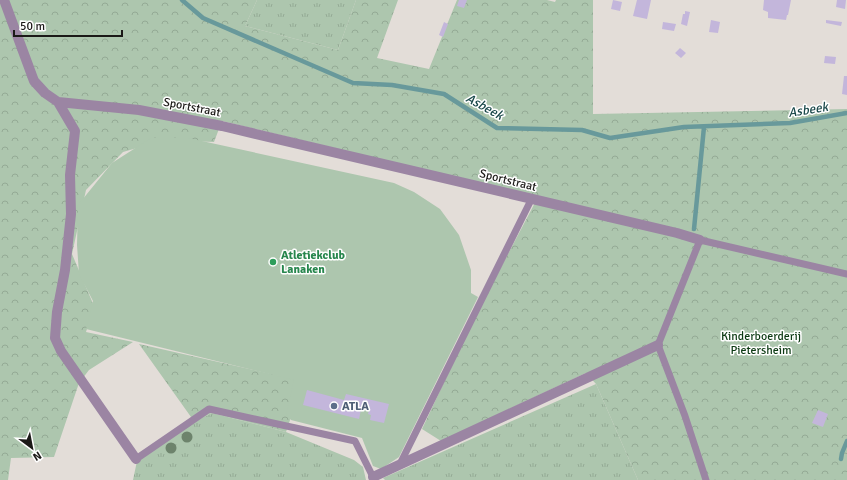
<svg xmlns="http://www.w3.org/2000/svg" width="847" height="480" font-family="Signika,sans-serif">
<defs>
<pattern id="grass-tufts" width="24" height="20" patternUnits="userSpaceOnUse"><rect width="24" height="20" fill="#adc6ae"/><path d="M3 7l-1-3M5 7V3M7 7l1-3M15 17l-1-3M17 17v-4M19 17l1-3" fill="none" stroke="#94aa95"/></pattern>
<pattern id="forest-crowns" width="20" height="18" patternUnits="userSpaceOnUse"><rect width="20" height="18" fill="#adc6ae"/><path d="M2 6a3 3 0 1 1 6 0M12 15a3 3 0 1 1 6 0" fill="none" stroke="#94aa95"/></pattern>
</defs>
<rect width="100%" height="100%" fill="#e3ddd8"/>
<path fill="url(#grass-tufts)" d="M257 0H356L338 50 245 26Z
M596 384 638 480H385L383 478Z
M212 413 286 432 354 460 363 467 366 480H133L137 461 189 424Z"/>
<path fill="url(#forest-crowns)" d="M0 0H257L245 26 338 50 356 0H398L377 58 429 69 457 0H547L555 2 556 0H593V114L847 109V480H638L596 384 586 373 441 441 422 429 462 344 490 288 538 197 222 121 214 142 165 140 123 152 86 190 72 254 94 306 86 332 133 342 89 370 79 383 54 457 11 458 8 480H0Z
M139 344 303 381 286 432 212 413 189 424 191 417Z"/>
<path fill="#adc6ae" d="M151 138H188L394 183 414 192 440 209 459 235 471 270V293L478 297 399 457 381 469 373 466 362 438 291 420 286 414 294 380 86 329 93 301 79 274 77 245 78 205 112 163Z"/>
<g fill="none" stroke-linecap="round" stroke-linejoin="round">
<path stroke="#68999b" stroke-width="4.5" d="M182 0 203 18 353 83 392 85 444 94 497 128 582 130 610 138 684 127 790 123 847 113
M694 229 704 127
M841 459 842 453 847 441"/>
</g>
<path fill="#c3b6db" d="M459 0H467L464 8 457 6Z
M613 0 622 2 620 11 611 9Z
M637 0H651L647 19 633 16Z
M764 0H791L788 15H787L786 20 768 18V12L763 10Z
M837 0H846L845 9 836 7Z
M685 11 690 12 687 26 681 24 683 14H685Z
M711 20 720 22 718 33 709 32Z
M826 20 842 22 841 26 826 23Z
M444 22 448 24 443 37 439 35Z
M663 22 676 24 674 31 662 29Z
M680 48 686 53 681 58 675 53Z
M825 56 836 57 835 64 824 63Z
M844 76H847V95L842 94Z
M307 390 344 400 346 394 389 404 384 423 370 420 371 415 368 414 370 407 362 405 359 419 303 405Z
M818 410 828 414 823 427 812 423Z"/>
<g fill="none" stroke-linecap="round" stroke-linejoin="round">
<path stroke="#9b85a3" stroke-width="7" d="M136 459 209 409 355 441 373 477
M400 464 531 200
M706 480 685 416 658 345 700 240 847 274"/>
<path stroke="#9b85a3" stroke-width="10" d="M4 0 34 81 45 93 58 102 75 131 70 175 71 214 65 270 57 312 55 338 61 351 136 459
M58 102 139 110 222 126 677 233 700 240
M373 477 658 345"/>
</g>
<g fill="#6d836c">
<circle cx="187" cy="437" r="5.5"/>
<circle cx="171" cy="448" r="5.5"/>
</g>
<circle fill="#2e9e5b" stroke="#fff" stroke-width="1.5" cx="273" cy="262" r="4"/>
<circle fill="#5c6f8a" stroke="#fff" stroke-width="1.5" cx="334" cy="406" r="4"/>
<g text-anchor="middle" stroke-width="3" stroke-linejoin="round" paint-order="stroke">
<g font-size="12" fill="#1b1917" stroke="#fff">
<text transform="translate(192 107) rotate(11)" y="4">Sportstraat</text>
<text transform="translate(508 180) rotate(14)" y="4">Sportstraat</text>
</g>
<g font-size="12" font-weight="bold" fill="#27864d" stroke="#fff" text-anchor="start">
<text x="281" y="259">Atletiekclub<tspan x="281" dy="14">Lanaken</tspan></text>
</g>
<g font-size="12" fill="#0c3a13" stroke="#fff">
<text x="761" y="340">Kinderboerderij<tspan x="761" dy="14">Pietersheim</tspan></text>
</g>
<g font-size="12" font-weight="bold" fill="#4e5e75" stroke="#fff" text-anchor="start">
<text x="342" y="410">ATLA</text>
</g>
<g font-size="13" font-style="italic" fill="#1a484a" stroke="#fff">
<text transform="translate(485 106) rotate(29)" y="5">Asbeek</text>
<text transform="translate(808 109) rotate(-9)" y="5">Asbeek</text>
</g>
</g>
<g transform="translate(32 448) rotate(148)" stroke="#ffffff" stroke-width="3" paint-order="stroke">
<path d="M0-3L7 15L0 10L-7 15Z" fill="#1b1917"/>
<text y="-6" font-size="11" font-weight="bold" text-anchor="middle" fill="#1b1917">N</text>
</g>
<path d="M14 30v6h108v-6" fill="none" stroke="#1b1917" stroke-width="2"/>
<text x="20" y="30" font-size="12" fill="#1b1917" stroke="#ffffff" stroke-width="3" paint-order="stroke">50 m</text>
</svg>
